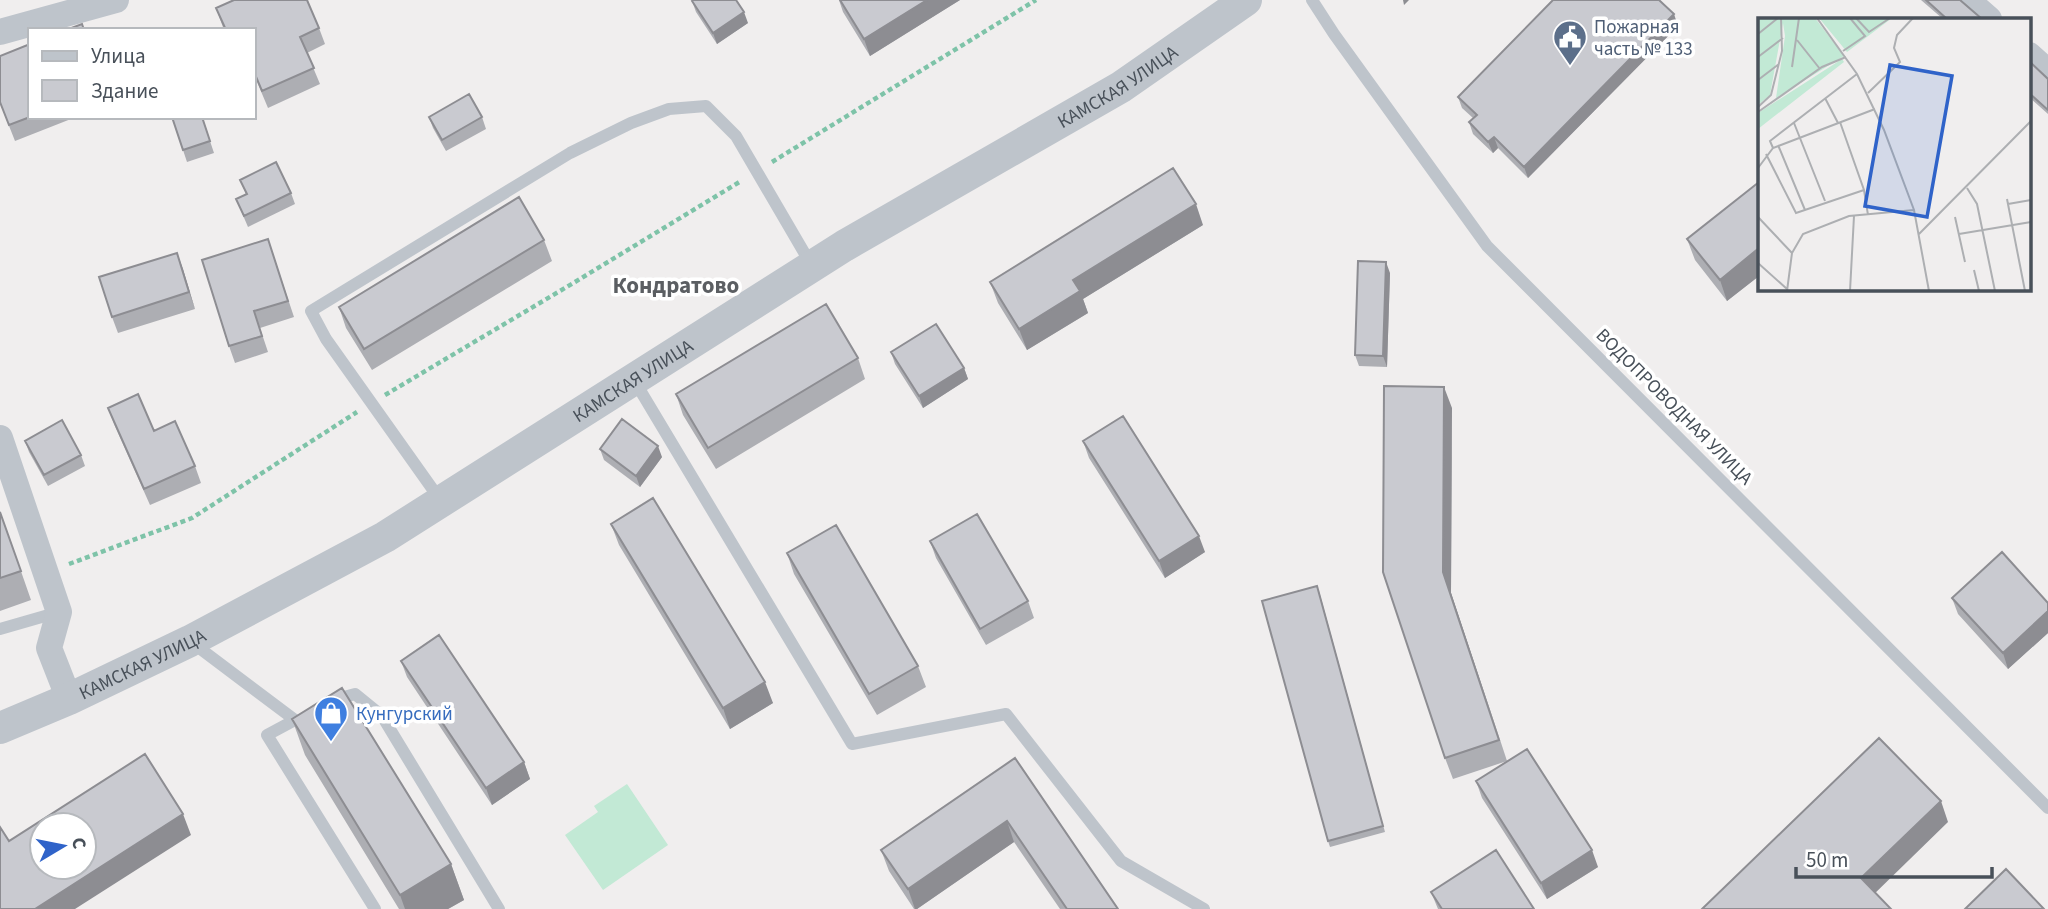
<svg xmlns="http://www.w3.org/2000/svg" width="2048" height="909" font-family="'Source Sans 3',sans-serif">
<rect width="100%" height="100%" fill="#f0eeee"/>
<path fill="#c2e9d5" d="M627 784 668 845 603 890 565 835 598 812 594 806Z"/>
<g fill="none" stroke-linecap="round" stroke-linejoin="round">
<path stroke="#7ec3a8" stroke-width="4.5" stroke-dasharray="5 3.5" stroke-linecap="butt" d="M772 162 1036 0
M385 395 575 282 741 181
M69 564 192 518 357 412"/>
<path stroke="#bec4cb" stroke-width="12" d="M1312 0 1334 34 1487 246 2048 808
M634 380 852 744 1006 714 1121 861 1204 909
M441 501 326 339 311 311 570 153 631 123 669 109 706 106 736 136 812 266
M0 629 59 612
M190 641 295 720 267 735 375 909
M333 700 355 694 382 716 499 909"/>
<path stroke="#bec4cb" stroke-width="26" d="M1967 0 1989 19
M0 32 116 0
M2029 55 2048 72
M0 438 59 612 49 648 69 699"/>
<path stroke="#bec4cb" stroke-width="32" id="s1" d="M0 728 69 699 190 641 385 537 844 246 1121 87 1246 0"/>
</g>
<path fill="#adaeb3" d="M839 0H960L870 56 843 12Z
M1921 0H1960L1982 19H1943Z
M692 1 748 23 717 44 696 12Z
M216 8 319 28 325 44 307 53 320 84 268 108 255 77 254 78V30H224Z
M1678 26 1528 178 1498 148 1493 153 1473 134 1469 122 1473 118 1462 108 1458 97Z
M30 44V117H76L15 141 0 103Z
M2029 61 2048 79V114L2029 97Z
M172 117H202L214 153 187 162Z
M429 117H482L486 129 446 151 433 128Z
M240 180 291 193 295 204 248 227 236 199 246 194Z
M1759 182V276L1727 301 1695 260 1687 239Z
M1203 225 1083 299 1088 313 1027 350 998 303 990 282Z
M268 239 294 317 260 328 268 352 235 363 229 346Z
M544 240 552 261 372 370 346 328 339 307Z
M177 253 195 309 118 333 112 317Z
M1390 273 1387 367 1359 366 1355 355Z
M891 352 964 368 968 379 923 408 895 364Z
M858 358 865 379 716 469 683 415 676 394Z
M108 408 154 431 195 466 201 483 150 505 114 424Z
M1452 408 1451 593 1507 761 1453 779 1445 758Z
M25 441 81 455 85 466 48 486 29 452Z
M1083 441 1205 552 1165 578 1089 458Z
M600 449 662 457 640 487 604 460Z
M0 511 31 600 0 611Z
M611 524 773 703 730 729 619 545Z
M930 541 1028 601 1034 618 986 645 936 558Z
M787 553 918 666 926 687 877 715 794 574Z
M1319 591 1385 832 1330 847 1328 841Z
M1952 598 2048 603V633L2008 669 1958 614Z
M401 661 524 762 530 779 492 805 407 677Z
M292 719 451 864 464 900 448 909H399L305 755Z
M1015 758 1118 909H1060L1014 842 917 909H914L889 871 881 850Z
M1476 781 1598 867 1547 899 1482 798Z
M1431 892 1534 909H1438Z"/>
<path fill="#8d8d92" d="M927 0H960L870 56 864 39Z
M1403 0H1409L1404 5Z
M744 12 748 23 717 44 713 33Z
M1674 14 1678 26 1528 178 1524 167Z
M1494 137 1498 148 1493 153 1488 142Z
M1196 204 1203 225 1083 299 1088 313 1027 350 1019 329 1073 280Z
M1759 248V276L1727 301 1720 280Z
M177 253 183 269 195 309 189 292Z
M1386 262 1390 273 1387 367 1383 356Z
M964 368 968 379 923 408 919 396Z
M1444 387 1452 408 1451 593 1507 761 1443 572Z
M658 446 662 457 640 487 636 476Z
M1199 536 1205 552 1165 578 1159 561Z
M2048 611V633L2008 669 2003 653Z
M765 682 773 703 730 729 723 708Z
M524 762 530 779 492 805 486 788Z
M1941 801 1948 822 1869 899 1861 878Z
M183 814 191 835 75 909H35Z
M1007 821 1014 842 917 909H915L908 889Z
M1592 850 1598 867 1547 899 1541 883Z
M451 864 464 900 448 909H405L400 895Z"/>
<path fill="#c9cad0" stroke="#8d8d92" stroke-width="2" fill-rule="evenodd" d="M234 0H307L319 28 300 37 314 68 262 91 254 72V30H226L216 8Z
M693 0H736L744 12 713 33 692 1Z
M840 0H927L864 39Z
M1553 0H1659L1674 14 1524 167 1494 137 1488 142 1469 122 1477 115 1458 97Z
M1926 0H1960L1982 19H1947Z
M82 24 84 30H66Z
M30 44V117L9 125 0 102V56Z
M2029 61 2048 79V110L2029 93Z
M469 94 482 117 442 140 429 117Z
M172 117H202L210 141 183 150Z
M276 162 291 193 244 216 236 199 247 194 240 180Z
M1173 168 1196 204 1073 280 1080 291 1019 329 990 282Z
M1759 182V248L1720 280 1687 239Z
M519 197 544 240 364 349 339 307Z
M268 239 288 301 254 311 262 336 229 346 202 260Z
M177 253 189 292 112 317 99 277Z
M1358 261 1386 262 1383 356 1355 355Z
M826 304 858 358 708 448 676 394Z
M936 324 964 368 919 396 891 352Z
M1384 386 1444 387 1443 572 1499 740 1445 758 1383 572Z
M138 394 154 431 175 421 195 466 144 489 108 408Z
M1123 416 1199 536 1159 561 1083 441Z
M622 419 658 446 636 476 600 449Z
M62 420 81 455 44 475 25 441Z
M653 498 765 682 723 708 611 524Z
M0 512 21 571 0 578Z
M977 514 1028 601 980 629 930 541Z
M836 525 918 666 869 694 787 553Z
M2002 552 2048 603V611L2003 653 1952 598Z
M1317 586 1383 826 1328 841 1262 601Z
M439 635 524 762 486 788 401 661Z
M342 688 451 864 400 895 292 719Z
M1879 738 1941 801 1861 878 1891 909H1702Z
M1527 749 1592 850 1541 883 1476 781Z
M145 754 183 814 35 909H0V827L9 841ZM42 825H84V867H42Z
M1015 758 1118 909H1067L1007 821 908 889 881 850Z
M1496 850 1534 909H1442L1431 892Z
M2006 869 2044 909H1965Z"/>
<defs>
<g id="civic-pin" transform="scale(1.75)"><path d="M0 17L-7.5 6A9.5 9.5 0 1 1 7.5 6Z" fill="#5c6f8a" stroke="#fff"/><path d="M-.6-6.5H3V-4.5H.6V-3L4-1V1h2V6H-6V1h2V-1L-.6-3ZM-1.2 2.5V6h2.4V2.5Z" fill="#fff"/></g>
<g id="shop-pin" transform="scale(1.75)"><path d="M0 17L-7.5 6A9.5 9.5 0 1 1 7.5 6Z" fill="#3f7fe0" stroke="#fff"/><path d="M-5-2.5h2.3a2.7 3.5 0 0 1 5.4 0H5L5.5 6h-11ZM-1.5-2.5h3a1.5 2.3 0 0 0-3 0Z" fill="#fff"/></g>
</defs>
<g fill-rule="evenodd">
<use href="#civic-pin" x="1570" y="37"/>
<use href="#shop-pin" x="331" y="713"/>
</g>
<g text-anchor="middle" stroke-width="7" stroke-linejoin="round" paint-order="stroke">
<g font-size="19" fill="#4e5e75" stroke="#fff" text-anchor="start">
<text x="1594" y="33">Пожарная<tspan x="1594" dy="22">часть № 133</tspan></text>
</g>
<g font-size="19" fill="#485059" stroke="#fff">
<text dy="7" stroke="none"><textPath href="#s1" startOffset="1290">КАМСКАЯ УЛИЦА</textPath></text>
<text dy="7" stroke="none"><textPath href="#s1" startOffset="723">КАМСКАЯ УЛИЦА</textPath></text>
<text transform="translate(1675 406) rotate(45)" y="7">ВОДОПРОВОДНАЯ УЛИЦА</text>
<text dy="7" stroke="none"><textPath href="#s1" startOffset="156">КАМСКАЯ УЛИЦА</textPath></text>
</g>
<g font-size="19" fill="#366cbe" stroke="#fff" text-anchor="start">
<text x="356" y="720">Кунгурский</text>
</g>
<g font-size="23" font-weight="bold" fill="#5b5e62" stroke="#fff">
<text x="676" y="293">Кондратово</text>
</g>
</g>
<g transform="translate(1758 18)">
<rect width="273" height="273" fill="#f0eeee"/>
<path d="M0 0H57L86 38 18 80 27 18 25 5 12 77 0 87ZM61 0H134L89 34ZM84 41 86 44 0 111V95Z" fill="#c2e9d5"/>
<path fill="none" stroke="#adafb2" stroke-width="2" d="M59 0 99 56 126 112 156 192 171 273M98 0 111 14 132 0M0 16 20 0M39 22 62 51M85 33 107 18 92 0M0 39 25 20M34 49 41 0M0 62 21 46M110 75 142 44 136 30 139 17 155 0M67 80 80 105M0 89 13 77 24 33 23 0M0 94 64 49 88 39M82 104 106 172 110 197M36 105 67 183M20 127 47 192M15 130 12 123 99 56M8 136 38 195 106 172M0 150 15 130 117 91M209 170 219 186 237 273M249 181 267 273M250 186 273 182M0 199 34 235M197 199 207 244M201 216 273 204M160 217 273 103M0 245 29 271M216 252 221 273M29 273 34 235 45 216 91 198 156 192M92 273 96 198"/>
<path fill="#2f63c9" fill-opacity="0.15" stroke="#2f63c9" stroke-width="3.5" d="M132 47 194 58 169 199 107 188Z"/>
<rect width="273" height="273" fill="none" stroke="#485059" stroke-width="3.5"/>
</g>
<rect x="28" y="28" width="228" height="91" fill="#ffffff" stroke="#b6b9bd" stroke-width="2"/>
<rect x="42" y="51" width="35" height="10" fill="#bec4cb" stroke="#b6b9bd" stroke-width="2"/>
<text x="91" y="63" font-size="21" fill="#485059">Улица</text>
<rect x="42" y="80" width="35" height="21" fill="#c9cad0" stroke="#b6b9bd" stroke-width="2"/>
<text x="91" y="98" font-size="21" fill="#485059">Здание</text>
<g transform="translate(63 846) rotate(80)"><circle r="33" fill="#ffffff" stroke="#b6b9bd" stroke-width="2"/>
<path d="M0-5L12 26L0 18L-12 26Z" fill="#2f63c9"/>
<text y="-10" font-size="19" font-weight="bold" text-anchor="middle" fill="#485059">С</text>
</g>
<path d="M1796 867v10h196v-10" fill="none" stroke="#485059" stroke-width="3.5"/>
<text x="1806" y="867" font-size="21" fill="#485059" stroke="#ffffff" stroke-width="5" paint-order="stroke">50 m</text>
</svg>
